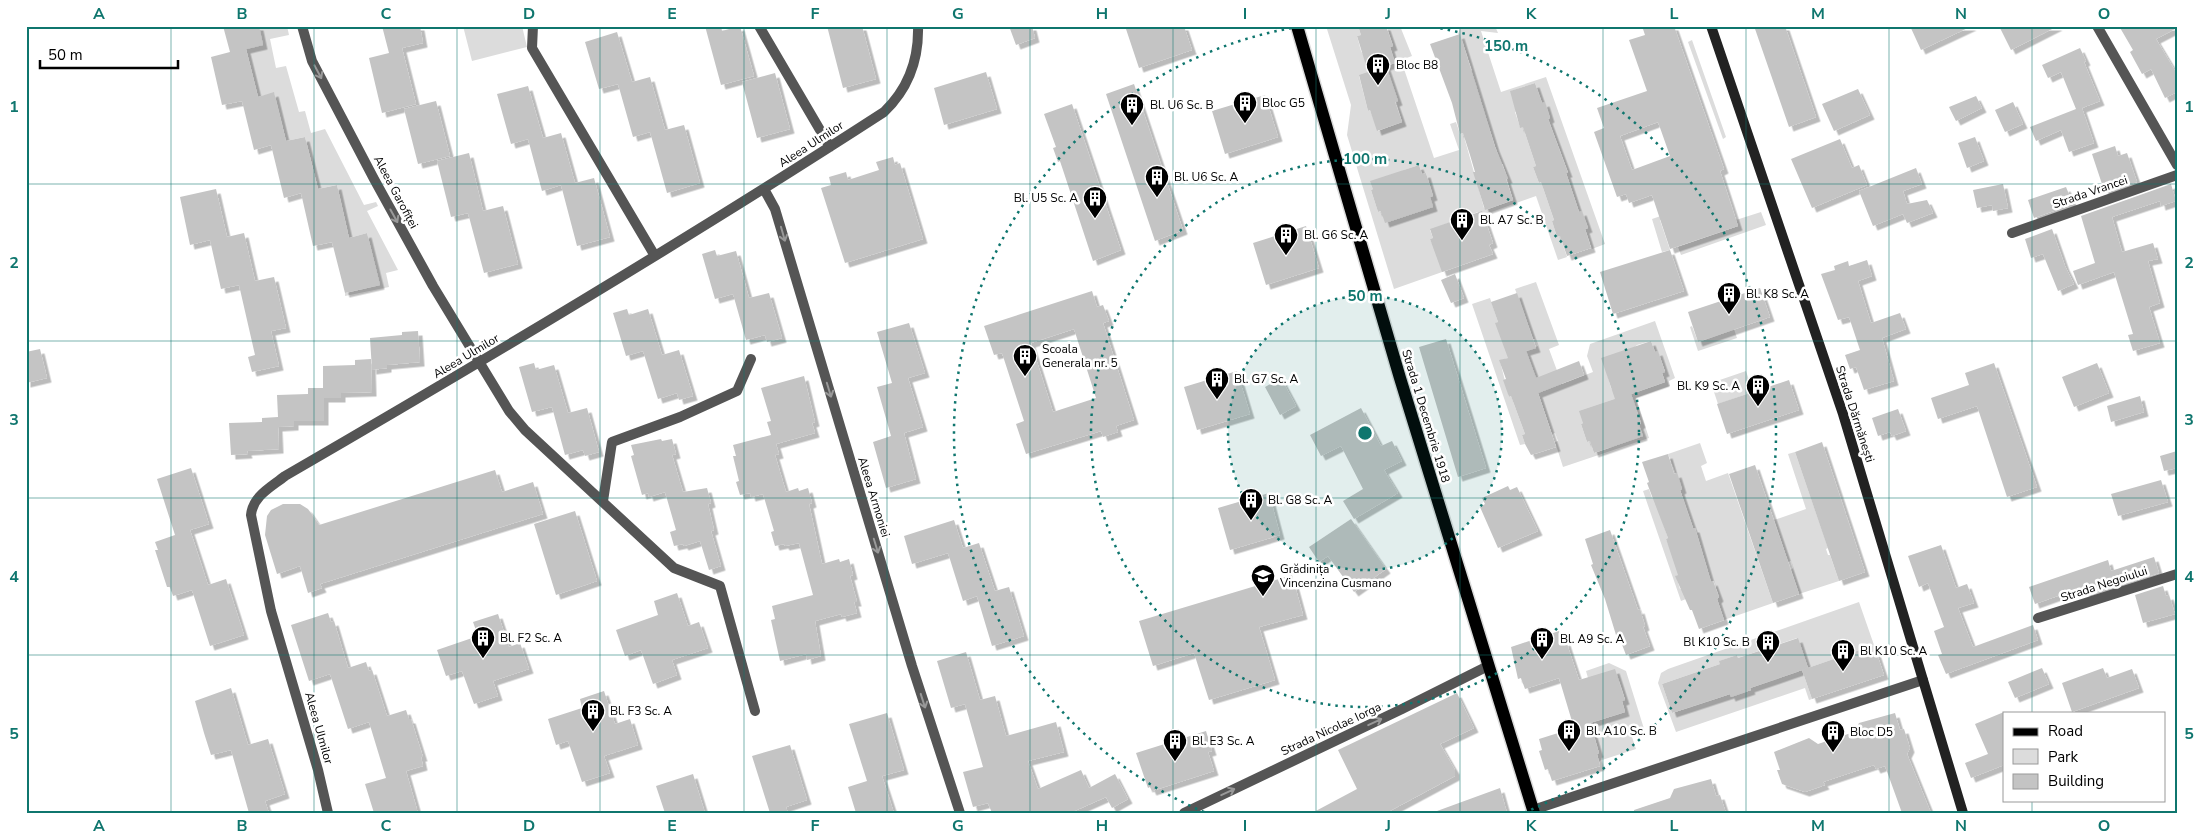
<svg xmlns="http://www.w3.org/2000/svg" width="2203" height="839" font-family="'Nunito Sans',sans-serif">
<defs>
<filter id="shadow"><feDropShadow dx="4.5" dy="4.5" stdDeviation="0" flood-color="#0004"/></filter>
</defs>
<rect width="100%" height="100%" fill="#fff"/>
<path fill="#dcdcdc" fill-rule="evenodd" d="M259 26H287L289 35 270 39 276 68 286 66 299 112 305 111 311 133 325 129 364 205 376 202 378 206 367 211 398 270 386 273 389 287 345 296V293L379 285 367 233 349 238 337 185 318 189 305 137 286 141 274 93 258 97 246 49Z
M463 26H522L527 47 472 61Z
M1326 26H1358L1361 35 1357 36 1361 51 1373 71 1359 76 1368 111 1370 110 1378 131 1402 122 1386 66 1395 63 1390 47 1393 46 1387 27 1384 26H1400L1412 56 1401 60 1434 158 1459 150 1450 124 1456 122 1460 134 1463 133 1484 208 1488 209 1513 200 1503 164H1501L1470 71 1472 70 1460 35 1458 34 1461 26H1495L1498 33 1481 31 1501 92 1546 77 1605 244 1592 249 1585 229 1588 228 1582 212H1579L1566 173 1568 172 1548 119 1550 118 1545 103H1542L1535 83 1511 91 1517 111 1515 112 1520 127H1523L1536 166 1533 167 1539 183 1541 182 1554 220 1552 221 1557 237 1560 236 1567 257 1558 260 1536 196 1486 214 1487 219 1481 221 1478 212 1430 230 1433 238 1430 239 1445 271 1394 289 1347 135 1351 105ZM1419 165 1422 174 1426 173 1433 196 1378 212 1371 190 1404 170Z
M1692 40 1726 137 1723 139 1688 42Z
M1693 205 1694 208 1660 220 1670 250 1662 252 1652 219Z
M1761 212 1766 225 1681 255 1678 247 1738 226 1736 220Z
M1536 282 1559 345 1549 349 1562 384 1593 372 1587 356 1590 344 1655 321 1675 378 1669 381 1670 386 1636 398 1649 438 1563 467 1555 442 1558 441 1555 433 1552 434 1524 352 1538 346 1535 339H1533L1515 289ZM1651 341 1655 352H1658L1665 371 1662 373 1665 382 1628 395 1635 406 1641 424 1609 448 1594 453 1590 441 1587 442 1581 424 1618 399 1611 388 1607 374 1637 345Z
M1490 298 1498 322 1496 323 1510 357 1500 361 1509 397 1511 396 1525 434 1522 435 1525 444 1520 445 1472 304Z
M1692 326 1698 342 1734 329 1737 338 1698 351 1690 327Z
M1746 371 1753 392 1718 404 1711 383Z
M1700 443 1707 463 1701 466 1706 481 1728 473 1773 603 1724 620 1717 599 1719 597 1714 581 1711 582 1695 528H1693L1680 490 1682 489 1668 454Z
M1795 452 1828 548 1826 549 1828 555H1830L1839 581 1799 594 1791 570 1793 568 1791 561 1788 562 1774 520 1806 509 1788 454Z
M1649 489 1652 498H1654L1668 538 1666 539 1680 574 1676 576 1680 589 1685 588 1686 599 1681 601 1643 491Z
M1859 602 1874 645 1808 668 1797 638 1738 658 1737 655 1720 661V664L1662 684 1672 713 1730 694 1731 696 1751 690 1750 688 1802 670 1812 699 1809 700 1805 688 1676 732 1658 683 1661 673 1668 669Z
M1609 663 1626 671 1645 732 1632 737 1636 749 1599 761 1597 754 1599 753 1594 735H1591L1587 724 1625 712 1622 701 1625 699 1619 681 1588 678 1586 671Z"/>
<path fill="#c4c4c4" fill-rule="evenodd" filter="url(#shadow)" d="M223 26H259L263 45 246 49 258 97 274 92 286 141 305 137 318 189 337 185 349 238 367 233 380 285 345 293 332 242 313 246 301 193 284 198 271 145 254 150 242 101 222 105 211 57 230 52Z
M382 26H420L423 43 402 48 416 104 382 113 369 58 389 53Z
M705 26H721L722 31 740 26 754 76 721 85Z
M827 26H862L876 79 843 88Z
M1009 26H1032L1035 38 1016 45Z
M1125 26H1184L1192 50 1139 68Z
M1358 26H1386L1393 46 1390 47 1395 63 1386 66 1398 101 1395 102 1402 122 1377 131 1370 110 1368 111 1359 75 1368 72 1357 36 1361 35Z
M1642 26H1674L1724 169 1720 171 1738 226 1670 249 1652 195 1629 203 1626 194 1617 197 1594 132 1604 128 1597 108 1647 91 1629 40 1645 35ZM1658 122 1670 156 1632 170 1620 136Z
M1754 26H1785L1816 117 1789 127Z
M1910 26H1972L1921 50Z
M1999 26H2058L2011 50Z
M2119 26H2177V28L2156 39 2177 74V92L2165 98 2151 69 2142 74 2130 52 2133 50Z
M617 32 632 82 650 77 665 130 684 125 700 183 667 193 650 132 633 137 618 84 599 89 585 42Z
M1460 34 1495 147 1508 179H1506L1513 200 1485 210 1473 172H1475L1470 155 1463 133 1460 134 1452 103 1430 44Z
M2080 48 2086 61 2084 62 2100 101 2082 108 2094 143 2069 152 2061 130 2036 141 2030 127 2076 109 2061 72 2048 78 2042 65Z
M986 72 997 109 944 125 934 88Z
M775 73 790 129 757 138 742 82Z
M1535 83 1542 103 1545 102 1550 118 1548 119 1568 173H1566L1579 212 1582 211 1588 228 1585 229 1591 248 1567 256 1560 236 1557 237 1552 221 1554 220 1541 182 1539 183 1533 167 1536 166 1523 127 1520 128 1510 91Z
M1134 84 1183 230 1155 241 1106 94Z
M528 86 543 138 561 133 575 183 594 178 610 237 577 246 561 185 542 191 528 139 511 144 497 94Z
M1858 89 1870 115 1834 131 1822 104Z
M1265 95 1278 137 1225 154 1212 111Z
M1976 96 1982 108 1956 121 1949 107Z
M436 101 450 156 418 164 404 109Z
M2013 102 2023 124 2005 132 1995 110Z
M1072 104 1121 250 1093 261 1060 161 1058 162 1053 148 1056 147 1044 114Z
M1975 137 1984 161 1967 168 1958 143Z
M1840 139 1852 168 1859 165 1867 185 1812 208 1791 159Z
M2115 146 2118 156 2127 153 2137 182 2105 193 2092 154Z
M469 153 483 211 503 206 518 264 484 273 468 213 451 217 437 161Z
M893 157 895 165 900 163 923 239 845 263 821 188 831 185 829 177 846 172 848 180 879 170 876 162Z
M1419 165 1422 174 1426 173 1433 196 1430 197 1433 207 1385 223 1381 211 1378 212 1371 190 1373 189 1370 181Z
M1916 168 1922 184 1903 191 1907 204 1927 200 1933 213 1907 223 1903 214 1873 226 1859 191Z
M2003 184 2008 208 1993 211 1992 205 1977 208 1973 190Z
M2171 184 2176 201 2161 206 2160 201 2112 217 2122 252 2153 243 2158 259 2148 261 2160 303 2149 307 2160 343 2133 351 2128 335 2133 334 2114 272 2078 285 2073 271 2095 263 2081 216Z
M2066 187 2073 204 2034 218 2028 200Z
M216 189 227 237 244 233 255 281 274 277 286 328 271 331 279 366 252 372 248 357 255 355 239 285 221 289 210 240 190 245 180 197Z
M1482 211 1493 243 1489 245 1493 254 1442 272 1430 239 1433 238 1430 229Z
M1306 226 1319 268 1266 285 1253 243Z
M2052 229 2065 266 2074 284 2058 291 2043 254 2031 258 2025 239Z
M715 250 717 256 736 251 749 298 769 293 782 338 767 342 765 335 746 340 733 294 715 299 702 254Z
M1670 250 1684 291 1613 314 1600 272Z
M1867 260 1872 276 1858 281 1871 323 1900 313 1906 329 1882 338 1894 381 1864 390 1856 367 1850 369 1845 355 1860 350 1849 317 1838 320 1821 274 1835 270 1834 266 1848 261 1849 266Z
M1455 274 1464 298 1451 303 1441 280Z
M1760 288 1770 317 1698 342 1688 312Z
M1092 291 1097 307 1103 305 1109 321 1103 323 1134 420 1116 426 1118 432 1103 437 1101 431 1026 454 1016 424 1024 421 1002 353 994 355 984 326ZM1074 329 1096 398 1053 412 1031 343Z
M1517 293 1536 348 1526 351 1536 378 1579 361 1584 375 1538 393 1556 447 1531 455 1525 444 1522 435 1525 434 1511 396 1509 397 1503 380 1506 379 1499 360 1508 358 1495 323 1498 322 1491 302Z
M627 309 629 315 648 309 662 355 679 350 693 396 679 400 677 393 658 399 643 351 626 356 613 313Z
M909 323 925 373 908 378 923 427 904 433 916 479 886 488 873 442 891 436 877 387 892 383 877 332Z
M418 331 420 362 387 365V368L372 370 370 338 402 335V332Z
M1446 339 1486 468 1458 477 1419 347Z
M1651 341 1655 352 1658 351 1665 372 1662 373 1665 382 1631 394 1641 423 1639 425 1643 436 1594 453 1590 441 1587 442 1581 424 1583 423 1579 411 1615 399 1601 358Z
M40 349 47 378 26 383V352Z
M371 359 372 392 341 393V398H324V421H294V426L278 427 279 449 247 451 248 454 231 455 229 423 262 422V418L278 417 277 395 308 394V388H323V366L355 365V360Z
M534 363 536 370 554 365 568 413 587 408 599 452 585 456 583 450 565 455 552 407 532 412 519 367Z
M1994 363 2037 487 2007 497 1977 406 1938 419 1931 398 1969 385 1965 373Z
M2097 363 2109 393 2074 407 2062 377Z
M1237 371 1250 414 1197 430 1184 387Z
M804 376 815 422 812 423 815 433 776 444 779 454 775 455 786 492 798 488 799 491 808 488 812 503 809 504 822 564 839 559 840 562 849 559 853 575 850 576 857 602H854L857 613 842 617 841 614 815 621 821 656 807 660 806 654 780 661 771 620 775 619 772 606 813 595 799 543 785 546 784 544 775 546 771 532 774 531 763 494 751 497 750 493 740 495 736 482 739 481 733 456H736L733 445 771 435 767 422 771 421 761 388Z
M1281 378 1296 406 1280 415 1265 387Z
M1789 380 1799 410 1727 434 1717 404Z
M2140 396 2144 412 2111 422 2107 406Z
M1361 408 1381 446 1392 441 1402 461 1384 470 1398 493 1354 519 1343 501 1363 489 1341 446 1321 456 1310 435Z
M1898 409 1906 431 1892 436 1890 432 1878 436 1872 418Z
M661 439 662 441 672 439 676 454 672 455 683 492 707 488 711 503 708 504 714 530 711 531 721 566 709 570 700 541 684 546 683 544 674 546 670 532 676 530 665 492 649 497 648 493 642 495 631 456 634 455 631 445Z
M1822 442 1865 572 1839 581 1795 452Z
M2177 451V468L2164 471 2160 456Z
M1668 454 1674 474 1677 473 1682 489 1680 490 1693 528H1695L1711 582 1713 581 1719 597 1717 599 1724 620 1699 629 1692 610H1690L1675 576 1678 575 1666 539 1668 538 1647 483 1649 482 1642 462Z
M1755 465 1799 594 1773 603 1729 474Z
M191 468 209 524 190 530 208 585 226 579 244 635 210 646 192 590 173 596 170 587H167L155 550H158L155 542 175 535 157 479Z
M495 470 502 492 533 482 543 514 320 584 322 588 308 593 300 566 277 574 265 535 267 516 271 510 283 504H300L308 509 319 525Z
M2161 480 2168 502 2118 516 2111 494Z
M1508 486 1510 490 1517 487 1538 531 1498 548 1480 507 1485 504 1482 498Z
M1269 493 1280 535 1230 550 1218 508Z
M575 511 597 581 556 595 534 524Z
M1351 519 1386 569 1354 592 1328 556 1319 562 1309 547Z
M954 520 963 548 979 543 995 591 1009 587 1024 636 992 646 977 596 963 601 948 553 912 564 904 536Z
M1610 530 1638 610 1640 609 1645 626 1643 627 1650 646 1626 655 1618 634 1616 635 1605 599 1591 565 1593 564 1585 539Z
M1941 545 1956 588 1967 584 1974 603 1958 608 1973 647 2033 625 2038 640 1946 674 1938 655 1942 654 1934 631 1944 627 1928 583 1919 587 1908 556Z
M2154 557 2159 573 2086 596 2083 587 2035 604 2029 587 2108 560 2111 571Z
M1292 575 1303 615 1259 627 1275 680 1209 700 1194 653 1153 666 1139 621Z
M2163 586 2166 596 2169 595 2175 614 2143 623 2135 595Z
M677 593 688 626 699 622 708 648 672 660 677 675 653 684 641 650 625 656 616 630 658 615 654 601Z
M328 613 331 622 334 621 348 668 366 662 369 671 372 670 387 716 406 710 409 719H411L423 757H421L423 766 406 771 418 813H374L365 784 386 778 369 722 348 729 330 674 309 681 291 625Z
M498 614 509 647 520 643 529 669 493 681 498 696 474 704 462 671 446 676 437 650 478 636 473 622Z
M1559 631 1563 642 1566 641 1579 680 1615 669 1625 700 1622 701 1625 712 1590 723 1599 753 1597 754 1600 766 1552 781 1548 769 1545 770 1539 751 1542 750 1539 739 1574 728 1559 678 1525 689 1521 678 1518 679 1511 647Z
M1798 638 1808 668 1750 688 1751 690 1731 697 1730 694 1672 713 1662 684 1720 664 1719 661 1737 655 1738 658Z
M1874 645 1884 675 1812 699 1802 670Z
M966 652 980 700 995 696 1006 736 1056 722 1064 752 1028 761 1038 789 1081 770 1089 788 1115 774 1128 799 1112 808 1106 797 1070 813H992L988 803 973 807 963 772 983 767 965 704 951 708 937 661Z
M2042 668 2049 684 2015 698 2008 682Z
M2103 668 2107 678 2132 669 2139 688 2072 712 2062 683Z
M231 688 248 745 268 739 285 794 265 801 269 813H249L231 750 211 755 204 733 195 701Z
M604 691 615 724 630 719 638 745 604 756 610 773 582 782 568 741 556 745 548 719 582 708 580 699Z
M1457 693 1474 728 1440 744 1455 770V776L1386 813H1312L1357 789 1338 750Z
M2004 712V765L1971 778 1965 763 1988 754 1975 724Z
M887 713 904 770 882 776 894 813H856L848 787 867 781 849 724Z
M1895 713 1900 730 1904 729 1910 748 1907 754 1931 813H1902L1885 766 1876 769 1874 765 1823 782 1825 785 1805 792 1782 784 1777 770H1780L1774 752 1809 738 1818 744 1854 732 1859 723Z
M1206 731 1212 751 1208 752 1214 771 1152 791 1150 787 1148 788 1136 753Z
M790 745 807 800 786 807 788 813H770L752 756Z
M693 774 705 813H665L656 786Z
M1711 779 1716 796 1720 795 1726 813H1634V810L1670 798 1674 789Z
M1500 788 1507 813H1437V811Z"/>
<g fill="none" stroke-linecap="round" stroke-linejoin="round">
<g stroke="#dbdbdb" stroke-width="15">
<path id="primary" d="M1297 26 1400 378 1534 813"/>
</g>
<path stroke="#555" stroke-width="10" d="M302 26 312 61 374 179 433 286 509 411 525 430 674 568 720 586 755 711
M533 26 532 48 655 256
M759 26 830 147
M2097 26 2177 165
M764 189 775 209 912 666 960 813
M2012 233 2177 175
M603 501 612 442 680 417 737 391 751 359
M2038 618 2177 574
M1533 810 1923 680
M328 813 318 770 271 611 251 515C253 496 270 488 285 476 487 359 688 239 884 112 909 88 919 60 918 26
M1184 813 1402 709 1488 666"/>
<path stroke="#222" stroke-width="10" d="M1711 26 1843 414 1963 813"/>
<use href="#primary" stroke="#000" stroke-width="12"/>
</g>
<defs><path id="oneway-shaft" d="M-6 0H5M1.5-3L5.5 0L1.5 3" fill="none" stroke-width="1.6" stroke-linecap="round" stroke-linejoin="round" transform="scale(1.25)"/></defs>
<g stroke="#999">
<use href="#oneway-shaft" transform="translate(318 72) rotate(62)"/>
<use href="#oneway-shaft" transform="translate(394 216) rotate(61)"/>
<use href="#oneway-shaft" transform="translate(783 234) rotate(74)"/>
<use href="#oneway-shaft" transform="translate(829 390) rotate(73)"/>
<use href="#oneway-shaft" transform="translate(876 546) rotate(73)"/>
<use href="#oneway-shaft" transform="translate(923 701) rotate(72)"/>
<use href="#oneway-shaft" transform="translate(1375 722) rotate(-25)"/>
<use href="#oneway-shaft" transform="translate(1228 792) rotate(-25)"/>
</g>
<path fill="none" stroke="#0f766e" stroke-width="1" stroke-opacity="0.55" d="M171 26V813M314 26V813M457 26V813M600 26V813M744 26V813M887 26V813M1030 26V813M1173 26V813M1316 26V813M1460 26V813M1603 26V813M1746 26V813M1889 26V813M2032 26V713M26 184H2177M26 341H2177M26 498H2177M26 655H2177M2032 800V813"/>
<circle cx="1365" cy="433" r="137" fill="#0f766e" fill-opacity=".12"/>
<g fill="none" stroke="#0f766e" stroke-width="2.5" stroke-dasharray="2.5 5">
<circle cx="1365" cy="433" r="137"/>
<circle cx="1365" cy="433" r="274"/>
<path d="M1204 812A412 412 0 0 1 1297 27M1433 27A412 412 0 0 1 1526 812"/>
</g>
<defs>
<g id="building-pin" transform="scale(1.25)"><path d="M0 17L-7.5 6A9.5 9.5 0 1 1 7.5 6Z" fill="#000" stroke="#fff"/><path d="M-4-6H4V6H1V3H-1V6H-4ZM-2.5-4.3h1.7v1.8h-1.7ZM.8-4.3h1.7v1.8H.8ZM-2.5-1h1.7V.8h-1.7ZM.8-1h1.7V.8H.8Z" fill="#fff"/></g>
<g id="school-pin" transform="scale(1.25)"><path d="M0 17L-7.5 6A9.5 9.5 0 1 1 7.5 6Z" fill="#000" stroke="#fff"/><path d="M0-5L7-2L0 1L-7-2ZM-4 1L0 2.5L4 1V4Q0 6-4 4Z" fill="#fff"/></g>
</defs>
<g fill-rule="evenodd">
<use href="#building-pin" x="1378" y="65"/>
<use href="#building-pin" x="1245" y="103"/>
<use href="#building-pin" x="1132" y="105"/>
<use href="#building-pin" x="1157" y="177"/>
<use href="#building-pin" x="1095" y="198"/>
<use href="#building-pin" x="1462" y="220"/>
<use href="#building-pin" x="1286" y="235"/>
<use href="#building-pin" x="1729" y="294"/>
<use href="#building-pin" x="1025" y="356"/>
<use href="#building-pin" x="1217" y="379"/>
<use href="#building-pin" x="1758" y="386"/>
<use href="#building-pin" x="1251" y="500"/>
<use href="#school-pin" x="1263" y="576"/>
<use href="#building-pin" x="483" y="638"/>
<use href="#building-pin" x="1542" y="639"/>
<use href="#building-pin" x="1768" y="642"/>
<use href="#building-pin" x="1843" y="651"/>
<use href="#building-pin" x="593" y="711"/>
<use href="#building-pin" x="1569" y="731"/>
<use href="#building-pin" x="1833" y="732"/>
<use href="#building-pin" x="1175" y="741"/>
</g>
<g text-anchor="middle" stroke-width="5" stroke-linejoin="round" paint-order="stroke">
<g font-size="12" fill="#000" stroke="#fff" text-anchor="start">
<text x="1396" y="69">Bloc B8</text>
<text x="1262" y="107">Bloc G5</text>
<text x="1150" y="109">Bl. U6 Sc. B</text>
<text x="1174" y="181">Bl. U6 Sc. A</text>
<text x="1078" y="202" text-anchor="end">Bl. U5 Sc. A</text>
<text x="1480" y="224">Bl. A7 Sc. B</text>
<text x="1304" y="239">Bl. G6 Sc. A</text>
<text x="1746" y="298">Bl. K8 Sc. A</text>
<text x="1042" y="353">Scoala<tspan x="1042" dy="14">Generala nr. 5</tspan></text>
<text x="1234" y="383">Bl. G7 Sc. A</text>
<text x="1740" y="390" text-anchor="end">Bl. K9 Sc. A</text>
<text x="1268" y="504">Bl. G8 Sc. A</text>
<text x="1280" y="573">Grădinița<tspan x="1280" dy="14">Vincenzina Cusmano</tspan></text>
<text x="500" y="642">Bl. F2 Sc. A</text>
<text x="1560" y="643">Bl. A9 Sc. A</text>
<text x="1750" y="646" text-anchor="end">Bl K10 Sc. B</text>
<text x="1860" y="655">Bl K10 Sc. A</text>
<text x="610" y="715">Bl. F3 Sc. A</text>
<text x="1586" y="735">Bl. A10 Sc. B</text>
<text x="1850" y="736">Bloc D5</text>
<text x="1192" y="745">Bl. E3 Sc. A</text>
</g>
<g font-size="12" fill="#000" stroke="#fff">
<text transform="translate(811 144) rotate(-33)" y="4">Aleea Ulmilor</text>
<text transform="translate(396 192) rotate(62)" y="4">Aleea Garofiței</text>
<text transform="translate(2090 192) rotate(-19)" y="4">Strada Vrancei</text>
<text transform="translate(466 356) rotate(-31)" y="4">Aleea Ulmilor</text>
<text transform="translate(1855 414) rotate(72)" y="4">Strada Dărmănești</text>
<text transform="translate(1426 416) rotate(73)" y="4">Strada 1 Decembrie 1918</text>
<text transform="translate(874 497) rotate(73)" y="4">Aleea Armoniei</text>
<text transform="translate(2104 584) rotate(-18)" y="4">Strada Negoiului</text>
<text transform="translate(319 728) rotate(74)" y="4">Aleea Ulmilor</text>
<text transform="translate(1331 729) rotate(-25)" y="4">Strada Nicolae Iorga</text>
</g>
</g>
<circle cx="1365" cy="433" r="8" fill="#0f766e" stroke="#fff" stroke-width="2.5"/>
<g font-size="15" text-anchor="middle" font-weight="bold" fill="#0f766e" stroke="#fff" stroke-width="5" stroke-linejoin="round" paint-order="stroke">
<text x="1506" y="51">150 m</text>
<text x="1365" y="164">100 m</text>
<text x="1365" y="301">50 m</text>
</g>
<rect width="2203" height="839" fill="none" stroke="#ffffff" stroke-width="55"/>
<rect x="2003" y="712" width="162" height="90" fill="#ffffff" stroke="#999999"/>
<rect x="2013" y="728" width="25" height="8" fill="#000000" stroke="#999999"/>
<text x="2048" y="736" font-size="15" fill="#000000">Road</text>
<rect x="2013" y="749" width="25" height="15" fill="#dcdcdc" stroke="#999999"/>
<text x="2048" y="762" font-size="15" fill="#000000">Park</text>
<rect x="2013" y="774" width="25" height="15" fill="#c4c4c4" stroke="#999999"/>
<text x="2048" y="786" font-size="15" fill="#000000">Building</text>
<path d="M40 60v8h138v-8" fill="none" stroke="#000000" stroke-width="2.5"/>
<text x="48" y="60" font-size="15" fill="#000000" stroke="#ffffff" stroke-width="4" paint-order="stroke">50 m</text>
<rect x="28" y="28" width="2148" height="784" fill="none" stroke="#0f766e" stroke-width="2"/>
<g font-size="16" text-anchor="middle" font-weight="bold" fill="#0f766e">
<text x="99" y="19">A</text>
<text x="242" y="19">B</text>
<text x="386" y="19">C</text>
<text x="529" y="19">D</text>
<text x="672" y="19">E</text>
<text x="815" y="19">F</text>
<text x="958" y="19">G</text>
<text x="1102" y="19">H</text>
<text x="1245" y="19">I</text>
<text x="1388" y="19">J</text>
<text x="1531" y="19">K</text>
<text x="1674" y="19">L</text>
<text x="1818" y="19">M</text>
<text x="1961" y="19">N</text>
<text x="2104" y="19">O</text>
<text x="14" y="112">1</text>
<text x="2189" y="112">1</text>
<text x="14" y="268">2</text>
<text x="2189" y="268">2</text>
<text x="14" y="425">3</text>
<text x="2189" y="425">3</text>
<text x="14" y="582">4</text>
<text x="2189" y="582">4</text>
<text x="14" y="739">5</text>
<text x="2189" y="739">5</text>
<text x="99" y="831">A</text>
<text x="242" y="831">B</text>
<text x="386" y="831">C</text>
<text x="529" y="831">D</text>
<text x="672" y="831">E</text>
<text x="815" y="831">F</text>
<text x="958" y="831">G</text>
<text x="1102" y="831">H</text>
<text x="1245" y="831">I</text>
<text x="1388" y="831">J</text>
<text x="1531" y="831">K</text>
<text x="1674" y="831">L</text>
<text x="1818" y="831">M</text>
<text x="1961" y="831">N</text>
<text x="2104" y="831">O</text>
</g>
</svg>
